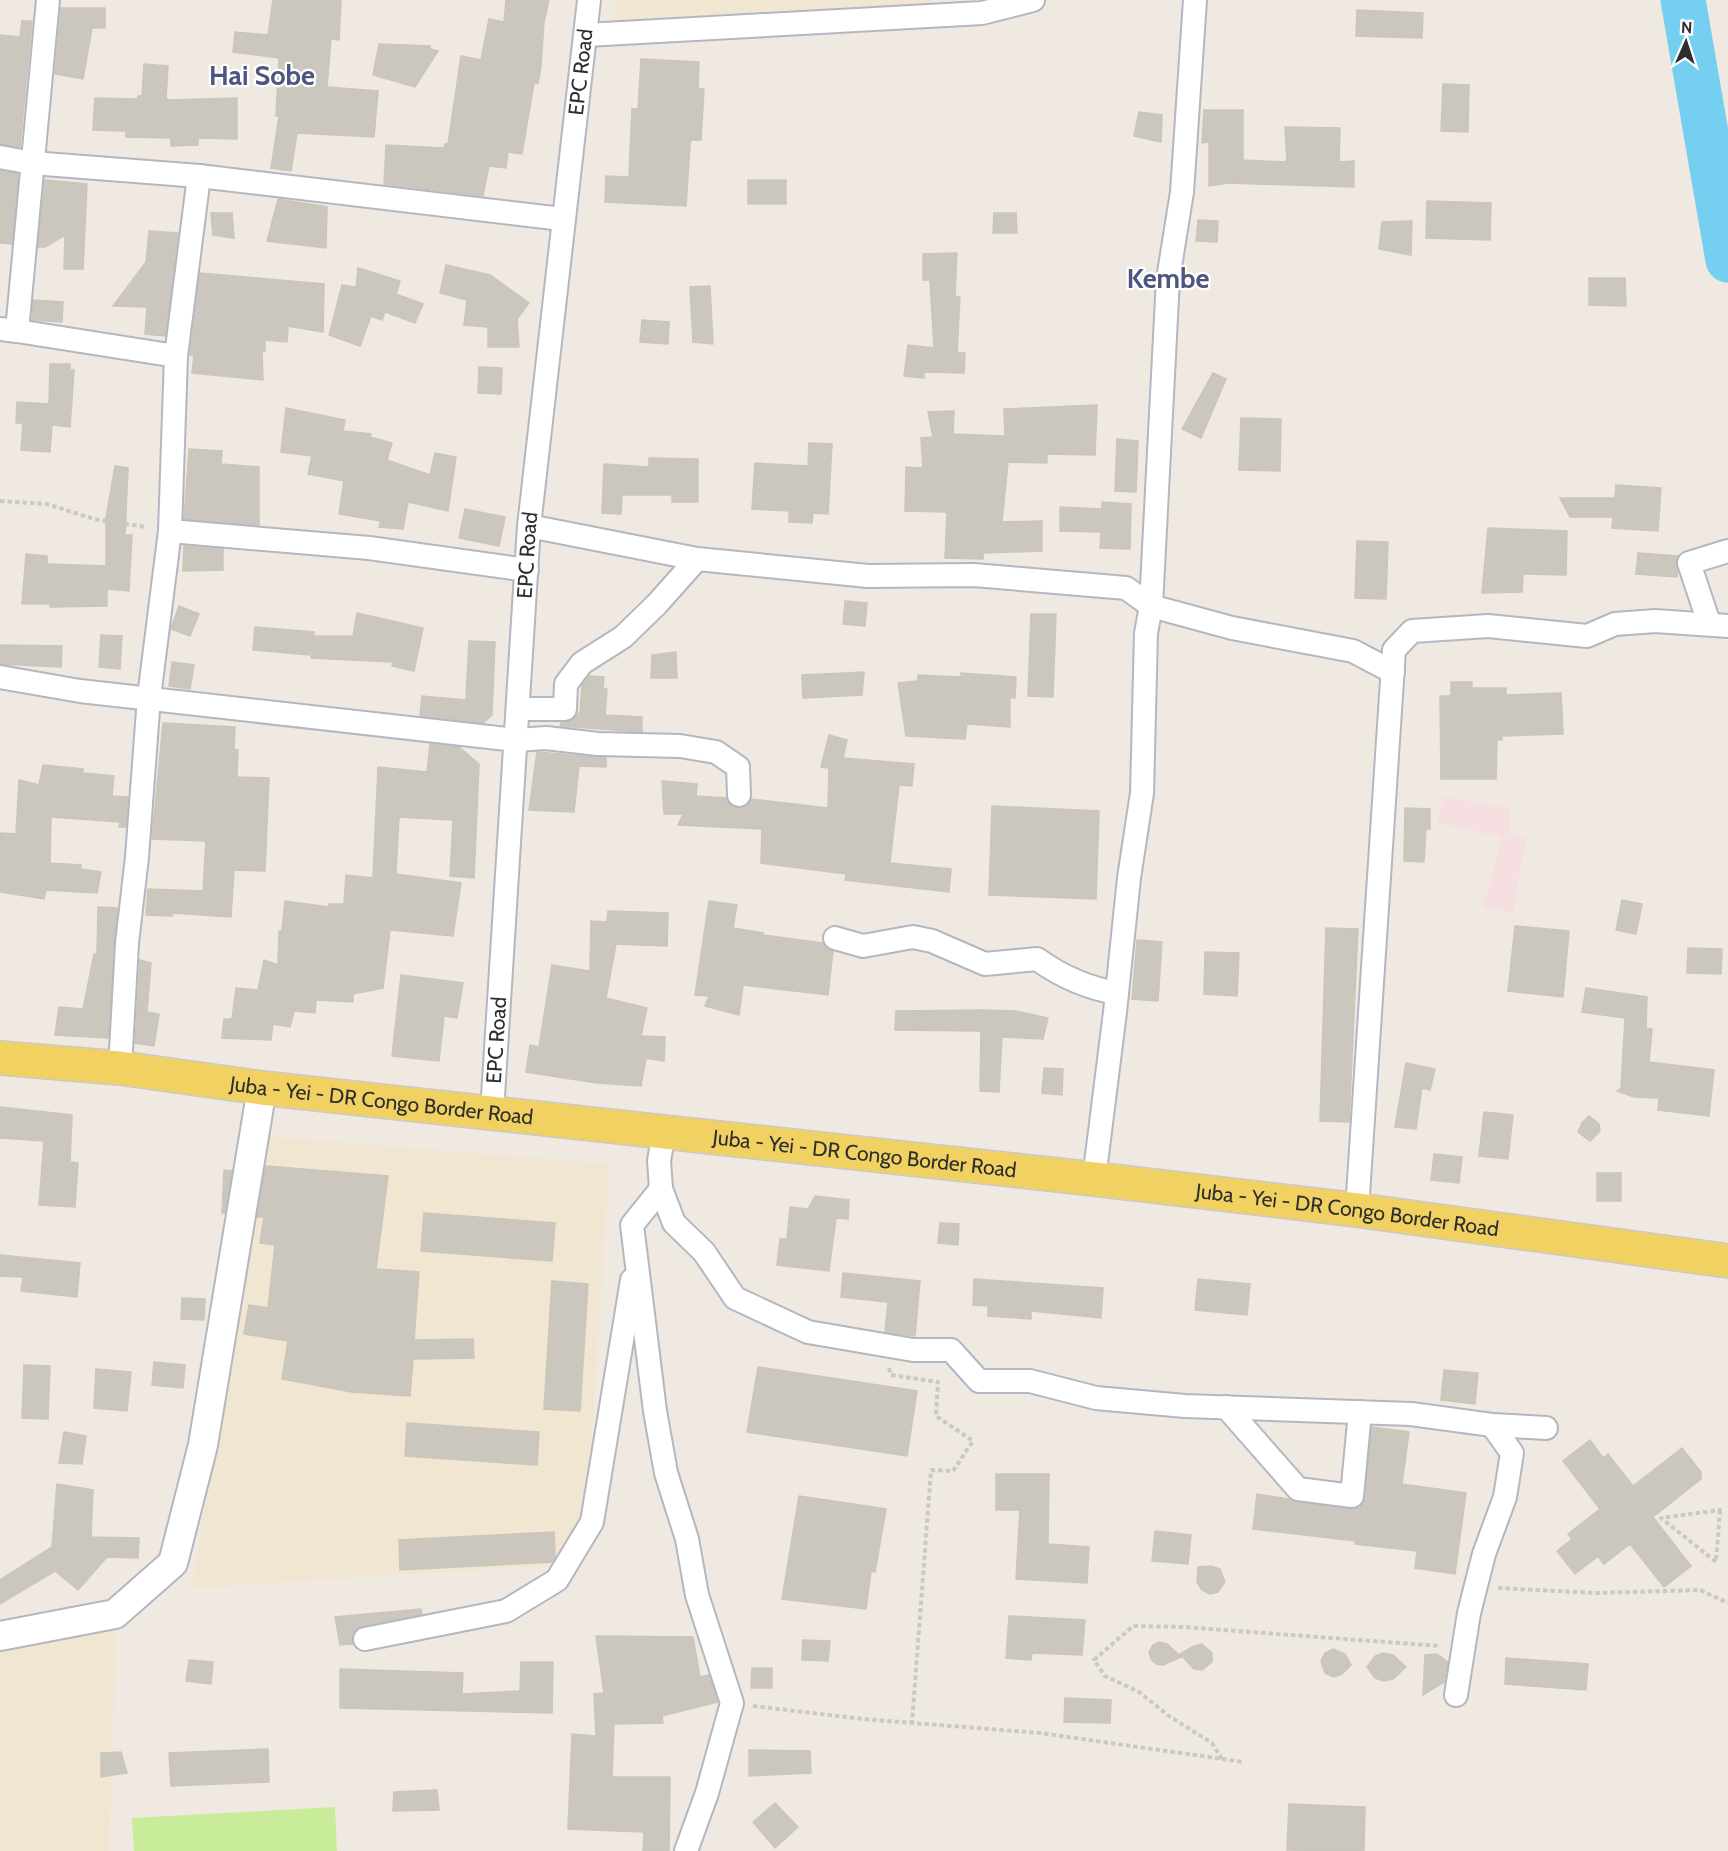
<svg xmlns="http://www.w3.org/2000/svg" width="1728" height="1851" font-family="Cabin,sans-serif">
<rect width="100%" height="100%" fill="#efe9e1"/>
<path fill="#f0e6d1" d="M616 0H931V12L614 26Z
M261 1136 609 1164 584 1563 192 1588Z
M116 1627 109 1851H0V1652Z"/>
<path fill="#f5dfe0" d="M1443 797 1510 808 1509 835 1526 839 1513 913 1483 907 1502 837 1437 823Z"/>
<path fill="#c9ec9a" d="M335 1807 337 1851H134L132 1818Z"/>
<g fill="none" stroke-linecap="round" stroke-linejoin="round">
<path stroke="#75cff0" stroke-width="45" d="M1683 0 1728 260"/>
</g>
<path fill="#cbc7bf" stroke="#cbc5ba" stroke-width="1.5" d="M273 0H341L339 40 331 39 327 87 378 91 374 137 297 133 291 171 271 168 279 116H276L279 58 233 52 235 32 268 35Z
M506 0H549L544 22 541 67 538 83H534L522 154 508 152 506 168 489 166 483 196 384 184 386 145 444 148 445 144H448L461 56 481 60 489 19 504 22Z
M61 8H105V28H92L83 79 55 74Z
M1357 10 1423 13 1422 38 1356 36Z
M22 21H32L20 147 0 144V35L20 37Z
M379 44 430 46V49L438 51 415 87 373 75Z
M641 59 699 62 698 89H704L701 140H691L690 144 686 206 605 202 606 176 629 177 632 109H638Z
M144 64 168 66 166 98 169 100 237 98V139L198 138V145L171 146V138L126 137V131L93 130 95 98 137 99 138 96H142Z
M1443 84 1469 85 1468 132 1441 131Z
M1204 110H1243V160L1285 162 1287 159 1285 127 1340 128 1339 162 1354 161V187L1229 183 1209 186V142L1202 143Z
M1139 112 1162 115 1161 142 1134 136Z
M0 171 18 174 12 244 0 243Z
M45 180 87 184 83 269H64L65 235 45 247H38Z
M748 180H786V204H748Z
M278 199 327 207 326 248 267 241Z
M1427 201 1491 203 1490 240 1426 238Z
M211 213H232L234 238 213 235Z
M994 213H1016L1017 233H993Z
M1198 220 1218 221 1217 242 1196 241Z
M1412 221 1411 255 1379 249 1382 222Z
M149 231 178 233 165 336 145 334 147 307 113 306 146 262Z
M957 253 955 296 960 297 957 353H965L964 373 924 372V378L904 376 908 345 934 348 930 280H923V254Z
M446 265 490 275 529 303 517 319 519 347H488V327L464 325 467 300 440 293Z
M358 268 400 281 396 294 423 304 415 323 385 312 382 320 371 316 360 346 329 335 342 285 356 287Z
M200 273 324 284 323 332 288 326 287 342 265 340V351H262L263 380 192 373 194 355H190Z
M1589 278H1625L1626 306 1589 305Z
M710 286 713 344 693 342 690 287Z
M33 300 63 302 62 322 32 320Z
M642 320 669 322 668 344 640 342Z
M50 364H70V370H74L70 427 52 425 50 452 21 450 23 423H16L17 402 49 404Z
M479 367 502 368 501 394 478 393Z
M1213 373 1226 379 1201 438 1182 429Z
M1097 405 1095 455 1047 454V463L1008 462 1002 522 1042 521V551L983 553V559L945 558 947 512 905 511 906 467 923 468 921 438 933 437 928 412 954 411 953 434 1005 436 1004 409Z
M286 408 345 420 343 431 371 434 370 437 392 443 387 460 430 475 435 453 456 457 448 511 408 502 403 529 379 527 381 521 339 514 344 481 308 474 312 456 281 452Z
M1241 418 1281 419 1280 471 1239 470Z
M1117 439 1138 441 1136 492 1115 491Z
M809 443 832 444 828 514 813 513 812 523 789 522V511L752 509 755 463 808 466Z
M189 449 222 451 221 464 259 467V525L184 519Z
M649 458 698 459V502H672V495H622L621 514 602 513 604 464 649 467Z
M115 466 128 468 125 535H132L129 591 107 589V606L50 607V604H22L26 554 47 556V564L106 566V518Z
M1616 485 1661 488 1658 531 1612 528 1613 517H1570L1560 498H1615Z
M1102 502 1131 504 1130 549 1100 548 1101 532 1060 531V507L1102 509Z
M465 509 505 517 499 546 459 538Z
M1488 528 1567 531 1566 575 1523 574 1522 592 1482 593Z
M1357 541 1388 542 1386 599 1355 598Z
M184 546 223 549V570L183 571Z
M1638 553 1678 556 1677 577 1636 574Z
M845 601 867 603 865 626 843 624Z
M179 606 199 614 190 636 171 629Z
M357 613 423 628 414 671 392 666 393 662 311 658 313 636H353Z
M1031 614H1056L1053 697 1028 696Z
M255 627 314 632 309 655 253 650Z
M101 635 122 636 120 669 99 667Z
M469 641 495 642 492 715 483 723 420 716 422 696 466 700Z
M0 645 62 646 61 667 0 664Z
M676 652 677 678H651L652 655Z
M172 662 194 665 190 689 169 686Z
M864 672 862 695 803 698 802 675Z
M961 673 1016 677 1015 698 1010 697V727L967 724 965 739 906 736 898 683 918 681V675L961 677Z
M589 676 604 677 603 689H607L605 715 642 717V732L560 726 561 723 571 721 580 712 582 685Z
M1451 682H1472V688H1506V695L1561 693 1563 734 1502 736V740H1497L1496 779H1441L1440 696H1451Z
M163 723 235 727 234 749 238 750 237 777 269 778 265 871 234 870 231 917 173 913 172 916 146 915 148 889 203 891 206 841 152 839Z
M829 735 847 740 843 758 914 764 912 786 899 785 890 863 951 869 949 892 845 880 846 874 761 863 762 829 678 825 683 814H664L662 781 697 784 696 796 726 798 732 807 739 808 747 806 751 799 828 808 829 768 821 767Z
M430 744 459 747 479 764 474 878 450 876 453 820 399 817 396 874 461 883 453 936 390 930 383 988 353 994V1002L316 1000 315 1013 294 1011 290 1027 273 1024 271 1040 222 1038 224 1019H232L236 988 258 990 264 960 278 965 279 931H282L285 901 329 907V904H344L346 875 373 878 378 767 427 772Z
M537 752 606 758V767L579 766 574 812 529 810Z
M43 765 83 769V773L114 776 112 796 128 797 126 827H119L120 822 51 817 50 863 81 865 80 869 101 872 97 893 46 890 44 899 0 892V833L16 834 19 780 39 785Z
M992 806 1099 811 1096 899 989 895Z
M1405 808 1430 809V829H1426L1424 862 1404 861Z
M1622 900 1642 904 1636 934 1616 930Z
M709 901 737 905 733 928 763 933V935L823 943 833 951 828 995 743 985 739 1015 705 1006 709 996 695 995Z
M98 907 117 908 108 1038 55 1035 59 1007 83 1009 94 954H97Z
M608 911 668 913 667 946 616 944 606 998 647 1008 641 1036 665 1037 664 1061 646 1058 641 1086 597 1083 526 1072 530 1045 539 1047 552 965 590 971 591 921 607 922Z
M1515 926 1569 931 1563 997 1508 991Z
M1326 928 1358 929 1349 1122 1320 1121Z
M1137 940 1162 942 1158 1001 1132 999Z
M1688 948 1722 949 1721 974 1687 973Z
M1205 952 1239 953 1237 996 1204 994Z
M140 960 151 963 147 1012 159 1014 154 1046 135 1043Z
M401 975 463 983 457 1018 444 1016 439 1061 392 1056Z
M1586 988 1647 997 1646 1028 1652 1029 1649 1062 1714 1070 1709 1116 1658 1110 1659 1098 1634 1097 1617 1091 1621 1088 1625 1018 1582 1012Z
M983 1010 1016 1011 1048 1018 1043 1039 1002 1037 999 1092 980 1091 981 1031 895 1030 896 1011Z
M1406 1063 1435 1069 1430 1090 1422 1088 1416 1129 1395 1127Z
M1044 1068 1063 1069 1062 1095 1042 1093Z
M0 1107 72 1115 70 1162 78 1163 75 1207 39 1205 44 1141 0 1138Z
M1484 1112 1513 1115 1508 1159 1479 1156Z
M1589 1116 1599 1124 1600 1131 1590 1141 1578 1132 1582 1123Z
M1434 1154 1462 1157 1459 1183 1431 1180Z
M266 1166 388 1176 376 1269 419 1272 414 1340 473 1339 474 1358 413 1359 410 1396 352 1392 282 1379 288 1341 244 1334 249 1305 268 1308 275 1245 260 1243 264 1217H257Z
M224 1170 232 1171 225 1213H222Z
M1597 1173H1621V1201H1597Z
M815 1196 849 1200 848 1219 836 1218 829 1271 777 1265 780 1239H787L790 1207 808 1209Z
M424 1213 555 1223 552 1261 421 1251Z
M940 1223 959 1224 958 1245 938 1243Z
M0 1255 80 1263 77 1297 21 1291 23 1277 0 1276Z
M843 1273 920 1281 915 1336 885 1332 888 1302 841 1297Z
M974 1279 1103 1288 1101 1318 1031 1311V1319L988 1316V1306L973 1305Z
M1198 1279 1250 1284 1247 1315 1195 1310Z
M552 1281 588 1284 580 1411 544 1409Z
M182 1298 205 1299 204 1320 181 1319Z
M154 1362 185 1365 183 1388 152 1385Z
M24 1365 50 1366 48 1419 22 1418Z
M758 1367 917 1391 907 1456 747 1432Z
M96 1369 131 1372 127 1411 94 1408Z
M1444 1370 1478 1373 1475 1404 1441 1400Z
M407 1423 539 1432 537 1465 405 1456Z
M1372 1427 1409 1432 1402 1484 1466 1493 1455 1574 1415 1568 1417 1551 1355 1544 1356 1541 1253 1529 1257 1494 1350 1509 1362 1504Z
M64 1432 86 1436 82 1464 59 1463Z
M1590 1440 1603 1458 1608 1454 1633 1486 1682 1448 1701 1472V1479L1653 1517 1691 1566 1664 1587 1630 1544 1604 1564 1598 1556 1575 1574 1557 1551 1572 1539 1568 1534 1600 1509 1563 1461Z
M996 1474H1049L1048 1544 1089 1547 1087 1583 1016 1579 1020 1510H996Z
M57 1484 93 1490 91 1537 139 1538 138 1558 107 1557 78 1590 55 1571 0 1604V1580L52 1547Z
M799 1496 886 1509 875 1572 871 1571 866 1609 782 1599Z
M1155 1531 1191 1535 1188 1564 1152 1561Z
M554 1532 555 1557 552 1562 400 1570 399 1540Z
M1211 1566 1220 1569 1225 1582 1218 1592 1210 1594 1202 1590 1197 1582 1198 1567Z
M421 1609 422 1614 362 1626 352 1634 353 1644 340 1645 335 1617Z
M1009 1616 1085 1620 1082 1655 1032 1653 1031 1660 1006 1658Z
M596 1636 693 1637 700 1677 709 1675 718 1702 662 1716 663 1723 614 1724 612 1777H670L669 1851H643L644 1832 568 1829 572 1734 596 1736 594 1694 604 1693Z
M803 1640 830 1641 828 1661 802 1660Z
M1159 1642 1167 1644 1181 1657 1163 1665 1156 1664 1151 1659 1149 1652 1153 1645Z
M1202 1644 1212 1653V1662L1202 1670 1194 1669 1180 1654 1194 1646Z
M1333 1649 1345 1654 1351 1665 1342 1674 1333 1677 1325 1673 1321 1661 1325 1653Z
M1383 1653 1393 1655 1406 1667 1393 1679 1384 1681 1375 1678 1367 1667 1375 1656Z
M1437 1654 1448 1662 1444 1682 1423 1695 1425 1655Z
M1506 1658 1588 1664 1586 1690 1505 1684Z
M189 1660 213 1662 211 1684 186 1681Z
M521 1662H553L552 1713 340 1708V1669L463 1673 462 1694 520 1691Z
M752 1668H772V1688H751Z
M1065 1698 1111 1700 1110 1723 1064 1722Z
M268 1749 269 1782 171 1786 169 1753Z
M749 1750 810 1751 811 1773 749 1776Z
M121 1752 127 1773 101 1777V1753Z
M437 1790 439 1810 393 1811 394 1792Z
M775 1803 798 1827 775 1848 753 1822Z
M1289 1804 1365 1807 1364 1851 1287 1850Z"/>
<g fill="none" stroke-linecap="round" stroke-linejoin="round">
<g stroke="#b4b7c1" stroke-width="26">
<g id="minor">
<path d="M586 35 982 13 1033 0"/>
<path d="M0 157 32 163 199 176 562 219"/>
<path d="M0 329 17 331 48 0"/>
<path d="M17 331 176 356"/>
<path d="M529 526 697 559 868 576 974 575 1126 588 1151 606 1168 279 1182 192 1195 0"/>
<path d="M170 531 369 548 527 570"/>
<path d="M1709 623 1689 563 1728 551"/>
<path d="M0 677 80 691 516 740 546 738 598 744 680 746 716 752 738 767 739 795"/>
<path d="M518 709H565L566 684 582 663 623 637 657 604 697 559"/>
<path d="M835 938 863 946 913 937 932 941 985 964 1037 959C1062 977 1087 988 1117 993"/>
<path d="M120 1068 127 943 137 857 149 697 170 531 176 356 199 176"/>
<path id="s1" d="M492 1112 529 526 589 0"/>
<path d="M664 1131 659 1161 661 1189 674 1223 704 1252 735 1298 808 1332 913 1350H951L979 1381H1030L1096 1398 1185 1406 1411 1414 1492 1425 1546 1428"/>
<path d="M1094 1179 1115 1012 1129 878 1142 793 1146 633 1151 606 1232 628 1353 651 1393 672"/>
<path d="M661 1189 632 1225 655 1411 666 1473 687 1539 697 1595 732 1703 707 1793 686 1851"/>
<path d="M1357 1210 1394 650 1412 631 1488 626 1587 636 1615 624 1655 621 1728 626"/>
<path d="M1226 1407 1298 1489 1352 1496 1360 1412"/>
<path d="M365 1639 506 1611 557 1580 592 1522 632 1280"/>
<path d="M1456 1695 1469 1613 1484 1554 1505 1497 1512 1453 1492 1425"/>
</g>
</g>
<g stroke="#b4b7c1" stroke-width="32">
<path id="tertiary" d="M0 1636 115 1614 173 1563 203 1445 262 1088"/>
</g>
<g stroke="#c9c9c9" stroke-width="36">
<g id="primary">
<path id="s2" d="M0 1058 120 1068 262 1088 1094 1179 1357 1210 1728 1261"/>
</g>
</g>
<path stroke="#c9c9c9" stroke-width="4" stroke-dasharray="4.5 3" stroke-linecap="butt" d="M0 501 47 504 94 519 146 527
M889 1368 891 1375 938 1382 936 1416 973 1441 953 1471 931 1470 912 1723
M1720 1510 1716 1562 1661 1518Z
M1498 1588 1596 1593 1700 1590 1728 1603
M753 1706 863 1719 1040 1733 1244 1762
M1222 1759 1212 1743 1169 1716 1139 1692 1105 1676 1094 1660 1133 1626 1183 1627 1440 1646"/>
<use href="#minor" stroke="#fff" stroke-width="22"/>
<use href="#tertiary" stroke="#fff" stroke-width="28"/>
<use href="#primary" stroke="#f2d163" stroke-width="33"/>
</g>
<g text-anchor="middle" stroke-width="4.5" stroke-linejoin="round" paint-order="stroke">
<g font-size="21" fill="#2e2e2e" stroke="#fff">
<text dy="7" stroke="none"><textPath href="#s1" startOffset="1044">EPC Road</textPath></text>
<text dy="7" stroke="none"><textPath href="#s1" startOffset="558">EPC Road</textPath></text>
<text dy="7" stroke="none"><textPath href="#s1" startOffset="72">EPC Road</textPath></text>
<text dy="7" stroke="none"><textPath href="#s2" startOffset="384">Juba - Yei - DR Congo Border Road</textPath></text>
<text dy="7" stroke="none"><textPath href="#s2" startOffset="870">Juba - Yei - DR Congo Border Road</textPath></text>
<text dy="7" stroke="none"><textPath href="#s2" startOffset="1356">Juba - Yei - DR Congo Border Road</textPath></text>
</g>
<g font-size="27" font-weight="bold" fill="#4d5680" stroke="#fff">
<text x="262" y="85">Hai Sobe</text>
<text x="1168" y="288">Kembe</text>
</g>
</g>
<g transform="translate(1686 42) rotate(3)" stroke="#ffffff" stroke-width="4.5" paint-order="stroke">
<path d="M0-4.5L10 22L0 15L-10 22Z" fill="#2e2e2e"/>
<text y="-9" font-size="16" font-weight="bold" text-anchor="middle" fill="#2e2e2e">N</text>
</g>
</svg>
